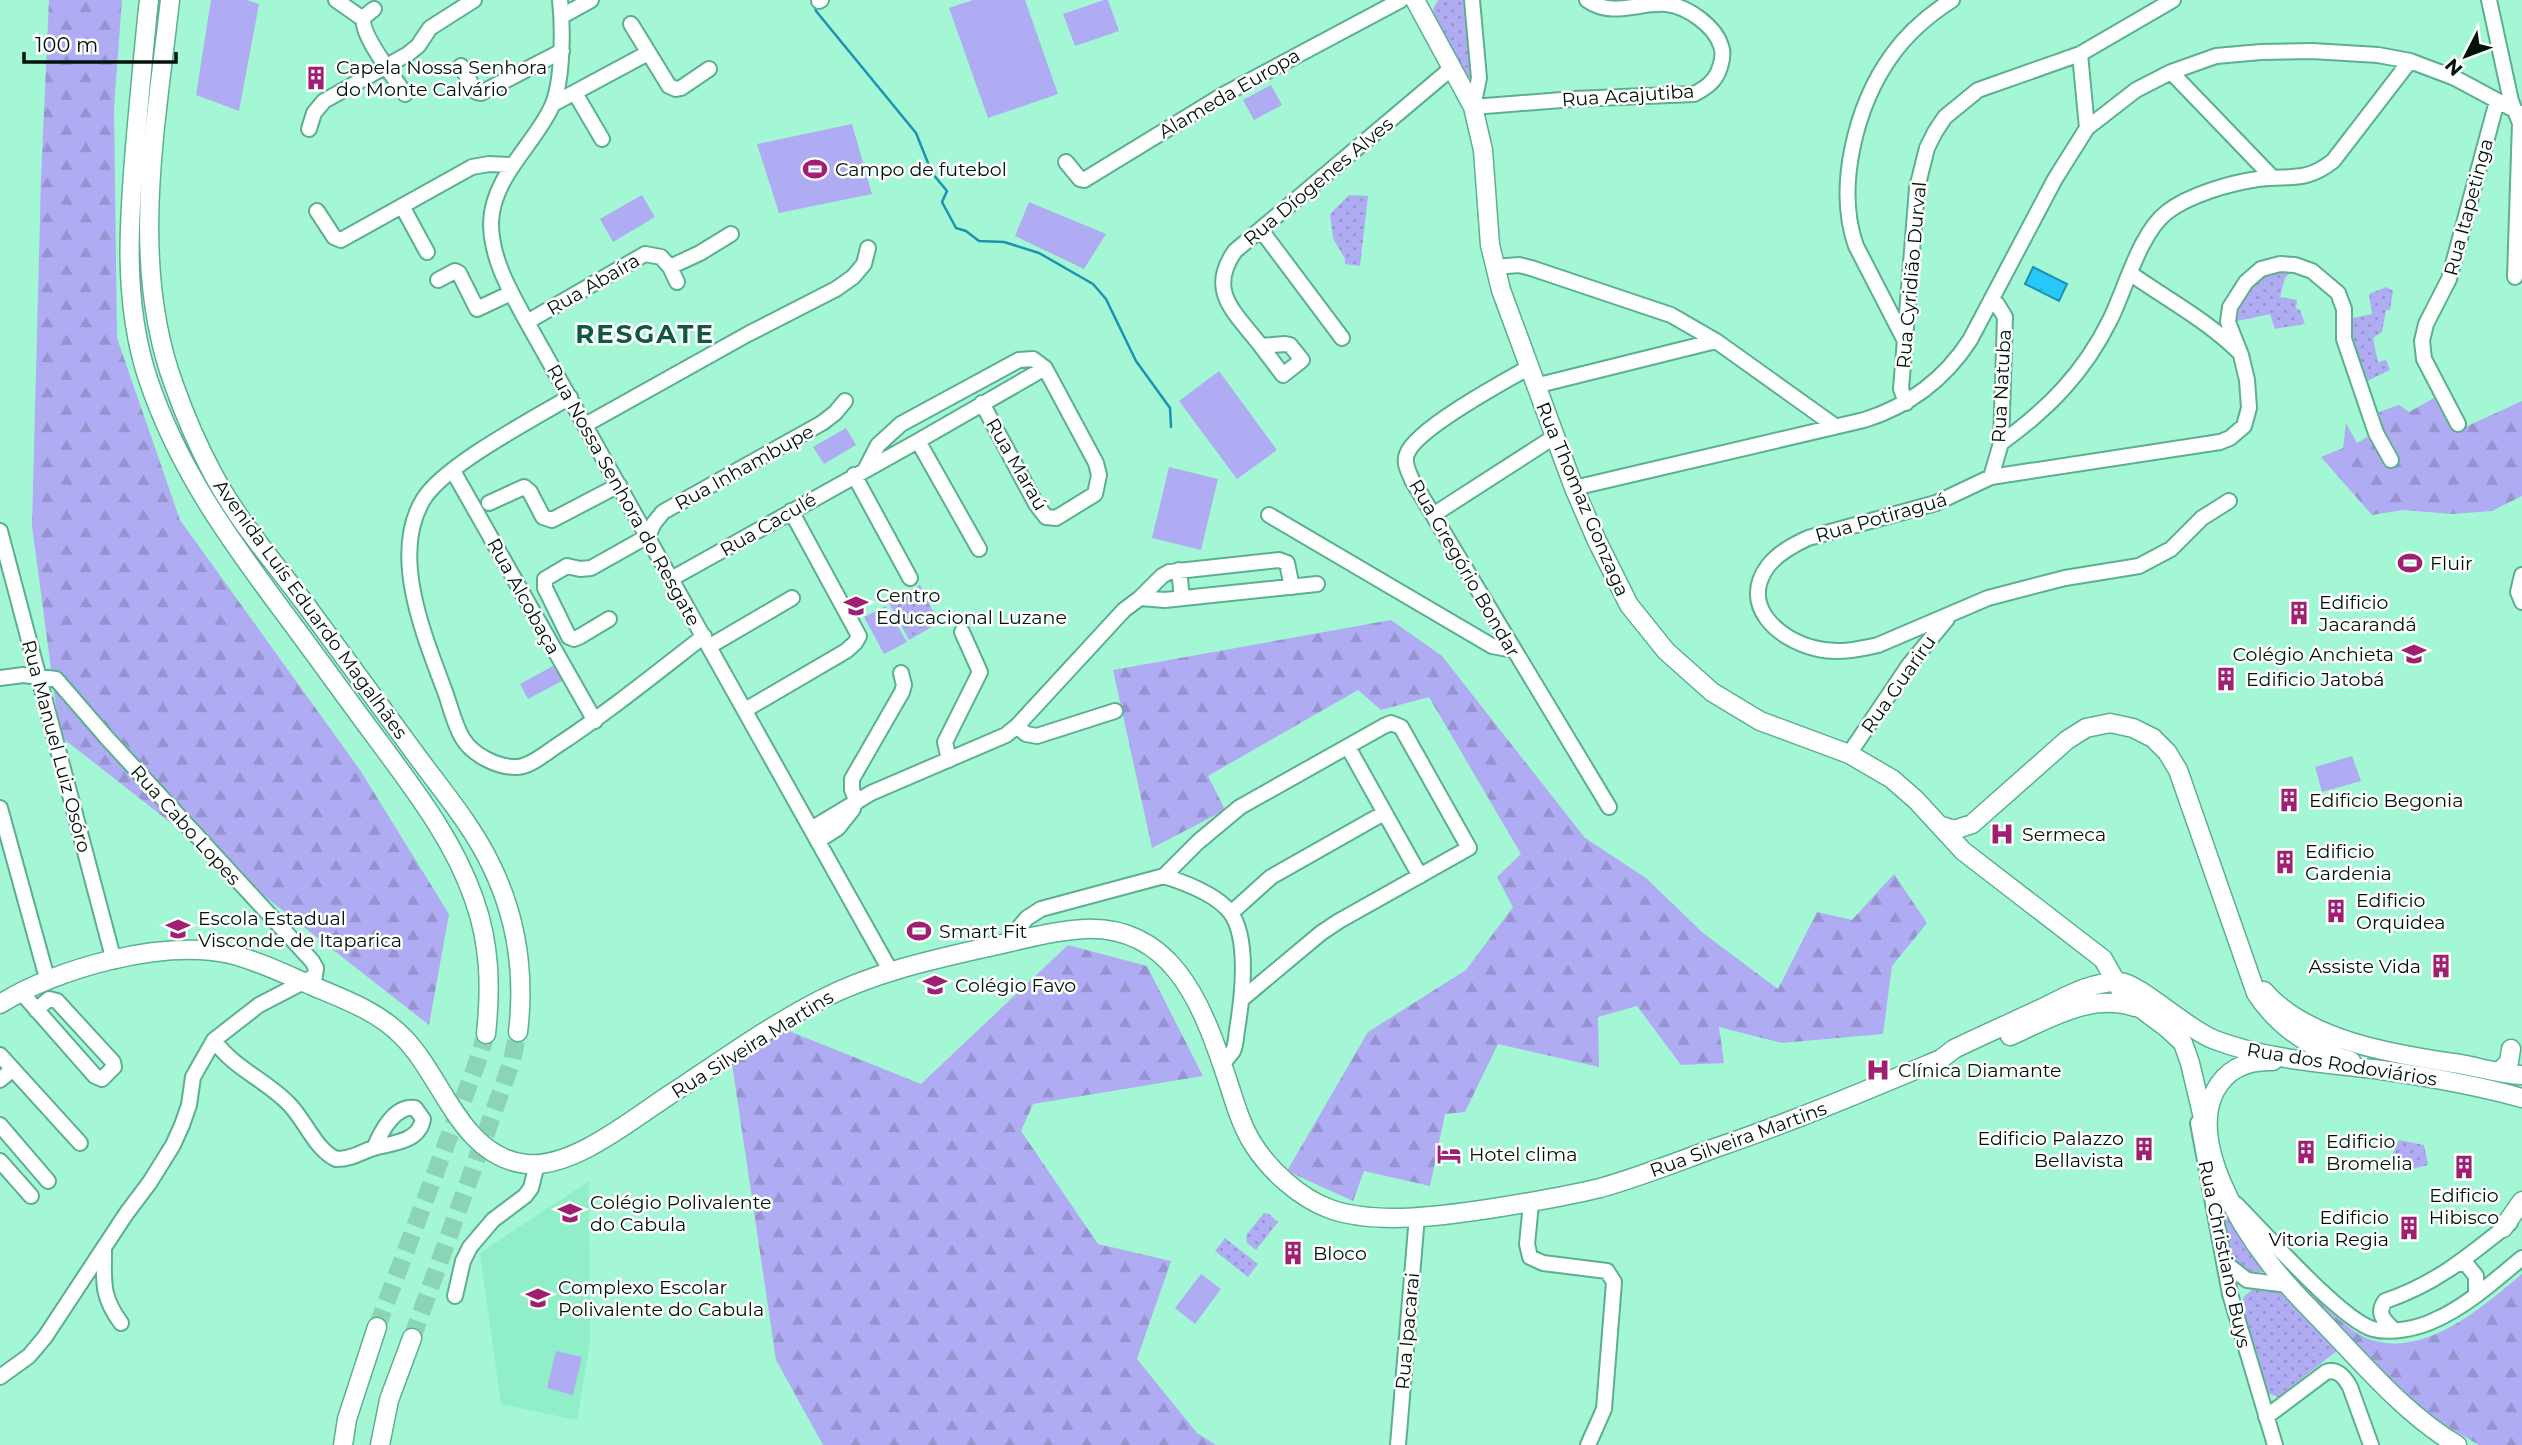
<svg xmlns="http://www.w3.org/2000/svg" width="2522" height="1445" font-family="Montserrat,sans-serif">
<defs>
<pattern id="grass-dots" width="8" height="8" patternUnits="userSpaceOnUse" patternTransform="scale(1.75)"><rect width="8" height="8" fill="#b0acf4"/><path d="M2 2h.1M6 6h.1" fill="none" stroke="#9693d0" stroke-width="1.8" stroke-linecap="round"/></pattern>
<pattern id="forest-firs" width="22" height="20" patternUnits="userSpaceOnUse" patternTransform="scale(1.75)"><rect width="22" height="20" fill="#b0acf4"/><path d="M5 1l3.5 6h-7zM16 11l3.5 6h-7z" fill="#9693d0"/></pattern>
<pattern id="water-ripples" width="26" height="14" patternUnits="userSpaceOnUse" patternTransform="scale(1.75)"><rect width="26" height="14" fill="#28c8fc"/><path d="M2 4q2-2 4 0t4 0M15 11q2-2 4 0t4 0" fill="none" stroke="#22abd7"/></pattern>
</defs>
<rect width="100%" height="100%" fill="#a3f7d4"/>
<path fill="#90eec8" d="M589 1181 590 1343 577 1420 501 1404 480 1253Z"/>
<path fill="url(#grass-dots)" d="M1438 0H1467L1471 79 1468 77 1436 22 1433 9Z
M1349 195 1368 196 1360 266 1345 264V259L1333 238 1330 214Z
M2286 267 2289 274 2285 278 2280 297 2297 300 2296 308 2300 310 2305 324 2275 329 2270 314 2233 322C2243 285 2251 279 2286 267Z
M2386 287 2393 291 2390 310H2386L2382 332 2373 338 2378 362 2386 360 2390 370 2363 383 2350 346 2348 319 2372 314 2369 294Z
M920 585 939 623 909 640 889 603Z
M2399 1140 2424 1145 2428 1165 2408 1170 2391 1158Z
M2210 1170 2271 1271C2259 1272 2249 1274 2239 1266 2224 1253 2215 1191 2210 1170Z
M1264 1213 1269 1214 1278 1222 1256 1250 1247 1243 1246 1235Z
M1225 1238 1258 1264 1248 1277 1215 1251Z
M2256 1287H2275L2338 1350 2278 1397 2265 1392 2242 1307 2244 1296Z"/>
<path fill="url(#forest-firs)" d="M49 0H122L114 107 117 338 180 520 360 770 449 914 429 1025 60 736 32 526 41 178Z
M2434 398 2451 426 2463 428 2522 401V496L2492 511 2452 514 2403 510 2372 515 2321 457 2343 448 2346 423 2357 443 2371 435 2387 464 2397 465 2385 436 2379 412 2399 405 2409 412Z
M1391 620 1442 656 1585 838 1646 878 1703 933 1778 989 1817 912 1852 920 1894 874 1927 923 1892 966 1883 1034 1782 1043 1719 1027 1724 1063 1681 1065 1637 1006 1598 1017 1599 1067 1498 1044 1465 1112 1445 1114 1430 1186 1364 1171 1353 1201 1287 1171 1368 1032 1466 970 1513 907 1497 877 1521 854 1429 697 1381 710 1358 690 1208 776 1225 810 1152 848 1113 670Z
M1068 945 1147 966 1203 1076 1033 1104 1021 1131 1098 1244 1171 1261 1137 1359 1197 1433 1216 1445H823L776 1360 731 1057 779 1027 921 1084Z
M2275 1257C2296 1278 2343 1330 2369 1339 2425 1359 2482 1307 2522 1274V1445H2479L2450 1428 2416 1404 2350 1339Z"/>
<path fill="#b0acf4" d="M211 0H247L259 4 239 111 196 95Z
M973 0H1025L1058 94 988 118 949 8Z
M1104 0H1108L1119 31 1075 46 1063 14Z
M1271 85 1282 105 1254 120 1243 100Z
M852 124 872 194 779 213 757 144Z
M642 195 655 217 613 242 600 219Z
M1029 202 1106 234 1084 269 1015 236Z
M1219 371 1277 450 1237 479 1179 401Z
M846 428 856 445 824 464 813 447Z
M1169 467 1218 479 1201 550 1152 538Z
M886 606 907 642 884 654 864 617Z
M555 665 564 680 528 699 520 684Z
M2352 756 2361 781 2322 792 2315 767Z
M1201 1274 1221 1289 1195 1324 1175 1308Z
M556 1351 582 1357 573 1395 547 1388Z"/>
<path fill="url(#water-ripples)" stroke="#1c92b3" stroke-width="2" d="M2033 267 2067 284 2059 301 2025 284Z"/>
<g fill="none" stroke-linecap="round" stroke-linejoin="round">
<path stroke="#1c92b3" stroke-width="2.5" d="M815 5 816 11 916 133 932 173 947 191 942 202 956 228 966 231 979 241 1004 242 1039 253 1093 284 1106 299 1136 361 1170 408 1171 427"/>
<path stroke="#8bd5b6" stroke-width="18" stroke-dasharray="18 9" stroke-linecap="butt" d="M377 1327 477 1063 486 1034
M412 1338 512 1061 518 1032"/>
<g stroke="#5cb090" stroke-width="18">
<path id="minor" d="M336 0 363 19
M560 0C563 27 563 81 552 106 535 144 492 177 491 223 491 259 510 291 527 322L890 970
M1472 0 1479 78 1473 107 1574 99 1694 94C1706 88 1716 81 1720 67 1722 61 1724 53 1721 46 1715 26 1687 6 1666 4 1638 2 1613 18 1587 0
M2489 0 2511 101 2520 123 2515 277
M819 1 821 0
M374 9 364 17C358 32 395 78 405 94
M562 16 591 0
M631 24 669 86 676 89 681 88 709 69
M2080 54 2087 128
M461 66 476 92 481 93 562 51
M2171 72 2273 178
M575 93 602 139
M553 104 648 53
M309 129 314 113 324 101 408 54 418 46 430 28 474 0
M1066 162 1080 179 1084 180 1223 95 1401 0
M402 206 427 252
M317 211 334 237 341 240 472 167 489 164 512 165
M1261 230 1342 338
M670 267 677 282
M1495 267 1519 265 1531 268 1671 315 1716 341 1835 426
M2131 274C2167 299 2206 320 2238 351
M438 280 455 271 459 273 477 309 511 293
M527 322 645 254 661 257 670 267 700 253 731 234
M1904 339 1856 246C1835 187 1856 105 1892 55 1907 34 1930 14 1952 0
M1285 344 1290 345 1302 360 1283 375 1261 346Z
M1261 346C1236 313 1206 292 1235 251L1453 67
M1528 368C1503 382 1416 429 1407 454 1403 463 1409 472 1412 480L1609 807
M1535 386 1716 341
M570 397C533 419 443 466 423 500 390 555 424 635 444 689 450 704 454 725 463 739 473 755 498 768 518 767 530 766 545 754 555 747 607 713 655 674 704 636
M1906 403 1901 389 1917 188 1927 148 1935 132 1945 117 1978 90 2080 54 2173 0
M2458 424 2424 359 2422 341 2426 324 2449 279 2497 101
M585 425 748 334 836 289 853 277 864 264 868 248
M918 441 979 549
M2001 443C2048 409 2084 373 2110 320 2126 288 2139 234 2167 212 2189 195 2230 183 2258 179 2290 175 2305 183 2333 161L2410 61
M865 470 878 445 901 424 1019 360 1033 359 1045 368 1096 463 1099 475 1095 494 1056 518 1046 517 1036 504 982 403
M453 471 595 721
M854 475 910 578
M1991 477 2001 443 2005 317 1997 304 1991 300
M1574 488 1864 420C1909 406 1944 380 1970 340L2055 179 2087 128 2136 90 2171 72 2216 56 2261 52 2312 51 2378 55 2410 61 2455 78 2522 114
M2229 501 2202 518 2171 549 2139 566 2065 578 1988 598 1878 645C1857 650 1836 654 1814 648 1778 639 1739 605 1768 566 1778 553 1793 545 1808 538L1936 503 1991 477 2220 442 2230 438 2244 426 2249 408 2247 380 2241 355 2228 322 2230 307 2246 282 2261 269 2280 264 2295 265 2312 271 2338 293 2344 309V339L2376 433 2391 460
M489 503 524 487 530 492 543 517 552 520 619 485
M1269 515 1492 646 1513 650
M1433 515 1554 437
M0 531 114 961
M1179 570 1182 598
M2522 575 2518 592 2522 602
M671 579 918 441 1045 368
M1140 598 1162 576 1169 572 1279 560 1287 563 1292 587
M609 619 579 637 574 639 569 637 545 588V579L567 566 580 569 591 568 648 536 654 523 663 512 822 423 835 413 845 401
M710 646 792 598
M0 678 23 675 56 679 107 738 312 961 316 968 315 976 259 1005 214 1040 193 1077 189 1105 182 1125 173 1145 150 1182 126 1214 45 1337 29 1356 0 1377
M745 710 846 651 855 643 859 636 791 511
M1017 726 1026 734 1037 736 1115 711
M1348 747 1420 876
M1849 754 1909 665 1947 619
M949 760 945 742 980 672 962 632
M857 802 852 790V779L902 692 904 685 901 673
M0 808 45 971
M811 829 871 793 1006 735 1017 726 1124 610 1140 598 1165 600 1317 584
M818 841 838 828 853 809
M1164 876 1198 842 1240 807 1384 726 1391 723 1401 727 1469 848 1339 921 1321 933 1242 999
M1164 876C1186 883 1216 894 1230 912 1250 938 1242 1000 1237 1030 1236 1036 1236 1045 1233 1051 1230 1055 1226 1060 1222 1064
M1231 913 1271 877 1384 813
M1006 943 1027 918 1041 909 1164 876
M21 992 95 1076 102 1079 114 1067 113 1062 57 1001 49 999 36 1010
M214 1040C233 1068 266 1080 289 1104 305 1120 315 1149 336 1159 351 1159 360 1153 373 1148 390 1143 419 1143 423 1119L415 1108C394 1105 381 1132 374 1148
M0 1055 80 1143
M0 1080 13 1069
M2198 1123 2230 1294 2275 1445
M0 1125 48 1181
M0 1161 31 1196
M1531 1204 1527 1244 1530 1257 1543 1263 1607 1271 1614 1282 1604 1409 1588 1445
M2236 1204C2263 1231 2341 1320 2373 1329 2391 1334 2419 1328 2435 1320 2467 1306 2495 1280 2522 1258
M104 1250C104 1282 101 1296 121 1323
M2224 1262 2247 1280 2288 1285
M2460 1263 2467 1265 2476 1276V1294
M455 1296 463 1261 470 1247 493 1220 525 1196 531 1188 537 1164
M2394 1330C2384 1320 2376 1314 2385 1301 2436 1284 2470 1255 2510 1223
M2266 1417 2326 1372C2338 1368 2345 1378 2350 1387L2371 1445
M1398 1445 1417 1216"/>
</g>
<g stroke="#5cb090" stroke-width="21">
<path id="major" d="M149 0C144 45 140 91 136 136 129 217 122 301 148 379 178 468 227 536 282 610 315 654 347 699 380 743 416 792 454 841 474 899 490 944 491 987 486 1034
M170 0C156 126 129 263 174 385 185 416 198 446 213 474 238 521 274 562 306 605 342 654 378 703 414 752 440 788 472 825 491 865 517 918 525 974 518 1032
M1415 0 1473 107 1483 150 1490 245 1501 290 1574 488 1597 541 1629 605 1666 651 1712 692 1760 721 1849 754 1892 779 1916 800 1963 851 2103 959 2124 996 2167 1028 2183 1043 2190 1063 2208 1139
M1942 826 1954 830 1972 824 2067 740 2086 728 2110 723 2133 728 2153 738 2167 752 2178 770 2256 993C2278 1027 2312 1049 2351 1061
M2264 991C2306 1040 2392 1054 2453 1063 2476 1066 2498 1074 2522 1075
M0 1004C57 968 163 939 230 954 259 961 287 975 315 987 346 1000 379 1012 403 1037 443 1077 461 1157 526 1164 575 1169 637 1115 677 1090 724 1059 771 1025 822 999 873 973 927 961 984 948 1017 941 1050 931 1084 929 1170 925 1201 1001 1224 1070 1233 1095 1239 1122 1253 1144 1270 1171 1300 1198 1330 1209 1375 1225 1442 1216 1488 1209 1526 1203 1563 1197 1600 1188 1640 1177 1679 1161 1718 1147 1794 1121 1867 1090 1941 1059L1954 1049C1981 1036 2008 1024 2036 1011 2062 999 2090 981 2120 982 2140 984 2188 1030 2215 1040 2268 1060 2326 1063 2381 1070 2429 1077 2476 1085 2522 1098
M2010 1036C2049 1019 2092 992 2135 1007
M2273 1061C2248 1060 2227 1068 2215 1091 2189 1142 2239 1224 2271 1265 2290 1290 2314 1312 2335 1335 2373 1375 2410 1417 2457 1445
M2499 1072 2509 1062 2511 1049
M2503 1228 2522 1201
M343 1445 347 1419 377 1327
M380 1445 389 1400 412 1338"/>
</g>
<use href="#minor" stroke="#fff" stroke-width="14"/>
<use href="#major" stroke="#fff" stroke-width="18"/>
</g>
<defs>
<g id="building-bare" transform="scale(1.89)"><path d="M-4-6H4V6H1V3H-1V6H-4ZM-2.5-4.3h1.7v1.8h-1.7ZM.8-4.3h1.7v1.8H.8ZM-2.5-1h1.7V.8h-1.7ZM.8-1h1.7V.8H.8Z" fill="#9f1f72" stroke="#fff" stroke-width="2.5" paint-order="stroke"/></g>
<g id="stadium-bare" transform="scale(1.89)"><path d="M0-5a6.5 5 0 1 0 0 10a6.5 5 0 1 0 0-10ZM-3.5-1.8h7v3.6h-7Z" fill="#9f1f72" stroke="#fff" stroke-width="2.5" paint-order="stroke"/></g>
<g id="school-bare" transform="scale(1.89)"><path d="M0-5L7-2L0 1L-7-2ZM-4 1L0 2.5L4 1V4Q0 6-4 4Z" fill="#9f1f72" stroke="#fff" stroke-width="2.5" paint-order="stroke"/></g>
<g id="hospital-bare" transform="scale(1.89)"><path d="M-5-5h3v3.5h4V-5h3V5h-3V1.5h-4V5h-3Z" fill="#9f1f72" stroke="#fff" stroke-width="2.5" paint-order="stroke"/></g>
<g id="hotel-bare" transform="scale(1.89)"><path d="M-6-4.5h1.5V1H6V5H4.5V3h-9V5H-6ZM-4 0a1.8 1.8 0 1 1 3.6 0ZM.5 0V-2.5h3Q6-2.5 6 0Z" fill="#9f1f72" stroke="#fff" stroke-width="2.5" paint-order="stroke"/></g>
</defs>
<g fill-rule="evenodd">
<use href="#building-bare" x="316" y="78"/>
<use href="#stadium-bare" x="815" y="169"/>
<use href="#stadium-bare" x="2410" y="563"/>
<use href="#school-bare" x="856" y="606"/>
<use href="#building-bare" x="2299" y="613"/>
<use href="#school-bare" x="2414" y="654"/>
<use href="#building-bare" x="2226" y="679"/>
<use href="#building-bare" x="2289" y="800"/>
<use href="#hospital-bare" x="2002" y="834"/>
<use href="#building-bare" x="2285" y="862"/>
<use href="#building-bare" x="2336" y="911"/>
<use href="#school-bare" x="178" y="929"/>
<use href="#stadium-bare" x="919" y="931"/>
<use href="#building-bare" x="2441" y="966"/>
<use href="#school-bare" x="935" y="985"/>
<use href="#hospital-bare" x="1878" y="1070"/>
<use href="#building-bare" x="2144" y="1149"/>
<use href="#building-bare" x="2306" y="1152"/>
<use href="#hotel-bare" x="1449" y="1154"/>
<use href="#building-bare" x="2464" y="1167"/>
<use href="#school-bare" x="570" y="1213"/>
<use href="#building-bare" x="2409" y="1228"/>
<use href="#building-bare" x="1293" y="1253"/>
<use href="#school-bare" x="538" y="1298"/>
</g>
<g text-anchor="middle" stroke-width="5" stroke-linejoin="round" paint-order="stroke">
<g font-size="19" fill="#00130a" stroke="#fff" text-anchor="start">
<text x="336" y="74">Capela Nossa Senhora<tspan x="336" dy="22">do Monte Calvário</tspan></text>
<text x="835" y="176">Campo de futebol</text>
<text x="2430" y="570">Fluir</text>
<text x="876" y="602">Centro<tspan x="876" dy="22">Educacional Luzane</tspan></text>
<text x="2319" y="609">Edificio<tspan x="2319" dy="22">Jacarandá</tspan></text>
<text x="2394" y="661" text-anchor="end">Colégio Anchieta</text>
<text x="2246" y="686">Edificio Jatobá</text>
<text x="2309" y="807">Edificio Begonia</text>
<text x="2022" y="841">Sermeca</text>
<text x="2305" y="858">Edificio<tspan x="2305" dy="22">Gardenia</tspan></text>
<text x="2356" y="907">Edificio<tspan x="2356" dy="22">Orquidea</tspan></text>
<text x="198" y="925">Escola Estadual<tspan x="198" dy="22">Visconde de Itaparica</tspan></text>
<text x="939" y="938">Smart Fit</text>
<text x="2421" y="973" text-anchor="end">Assiste Vida</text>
<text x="955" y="992">Colégio Favo</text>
<text x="1898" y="1077">Clínica Diamante</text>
<text x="2124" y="1145" text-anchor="end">Edificio Palazzo<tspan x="2124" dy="22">Bellavista</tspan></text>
<text x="2326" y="1148">Edificio<tspan x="2326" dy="22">Bromelia</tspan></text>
<text x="1469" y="1161">Hotel clima</text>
<text x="2464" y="1202" text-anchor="middle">Edificio<tspan x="2464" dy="22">Hibisco</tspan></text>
<text x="590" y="1209">Colégio Polivalente<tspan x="590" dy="22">do Cabula</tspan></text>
<text x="2389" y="1224" text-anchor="end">Edificio<tspan x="2389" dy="22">Vitoria Regia</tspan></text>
<text x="1313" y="1260">Bloco</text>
<text x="558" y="1294">Complexo Escolar<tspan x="558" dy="22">Polivalente do Cabula</tspan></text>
</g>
<g font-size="19" fill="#00130a" stroke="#fff">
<text transform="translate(1229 93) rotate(-30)" y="7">Alameda Europa</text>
<text transform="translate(1628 95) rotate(-4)" y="7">Rua Acajutiba</text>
<text transform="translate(1318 181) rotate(-40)" y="7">Rua Díogenes Alves</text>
<text transform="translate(2468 207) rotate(-75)" y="7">Rua Itapetinga</text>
<text transform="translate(1911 275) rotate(-85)" y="7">Rua Cyridião Durval</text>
<text transform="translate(593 284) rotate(-30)" y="7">Rua Abaíra</text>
<text transform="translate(2001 386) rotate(-87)" y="7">Rua Natuba</text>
<text transform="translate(1017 464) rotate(60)" y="7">Rua Maraú</text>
<text transform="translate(744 467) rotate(-29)" y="7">Rua Inhambupe</text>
<text transform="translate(624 495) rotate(61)" y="7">Rua Nossa Senhora do Resgate</text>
<text transform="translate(1583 499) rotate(67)" y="7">Rua Thomaz Gonzaga</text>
<text transform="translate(1881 517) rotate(-16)" y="7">Rua Potiraguá</text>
<text transform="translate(768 524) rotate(-30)" y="7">Rua Caculé</text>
<text transform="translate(1465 568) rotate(60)" y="7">Rua Gregório Bondar</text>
<text transform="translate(524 596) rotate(61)" y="7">Rua Alcobaça</text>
<text transform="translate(311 609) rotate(54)" y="7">Avenida Luís Eduardo Magalhães</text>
<text transform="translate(1898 684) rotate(-55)" y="7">Rua Guariru</text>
<text transform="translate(57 746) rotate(75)" y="7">Rua Manuel Luiz Osóro</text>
<text transform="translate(186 825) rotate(48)" y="7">Rua Cabo Lopes</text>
<text transform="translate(752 1044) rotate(-32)" y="7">Rua Silveira Martins</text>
<text transform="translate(2342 1064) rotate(9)" y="7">Rua dos Rodoviários</text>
<text transform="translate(1738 1139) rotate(-20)" y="7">Rua Silveira Martins</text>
<text transform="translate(2225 1254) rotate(78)" y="7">Rua Christiano Buys</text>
<text transform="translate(1407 1331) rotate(-85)" y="7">Rua Ipacarai</text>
</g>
<g font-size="26" font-weight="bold" letter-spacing="2" fill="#125741" stroke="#fff">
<text x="645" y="343">RESGATE</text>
</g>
</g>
<g transform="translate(2466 56) rotate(228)" stroke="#ffffff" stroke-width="5" paint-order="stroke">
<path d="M0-5L12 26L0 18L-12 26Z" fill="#00130a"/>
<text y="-10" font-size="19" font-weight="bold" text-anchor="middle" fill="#00130a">N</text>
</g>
<path d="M24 52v10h152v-10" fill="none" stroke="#00130a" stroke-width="3.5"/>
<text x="35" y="52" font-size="21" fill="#00130a" stroke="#ffffff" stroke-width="5" paint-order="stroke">100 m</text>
</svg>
